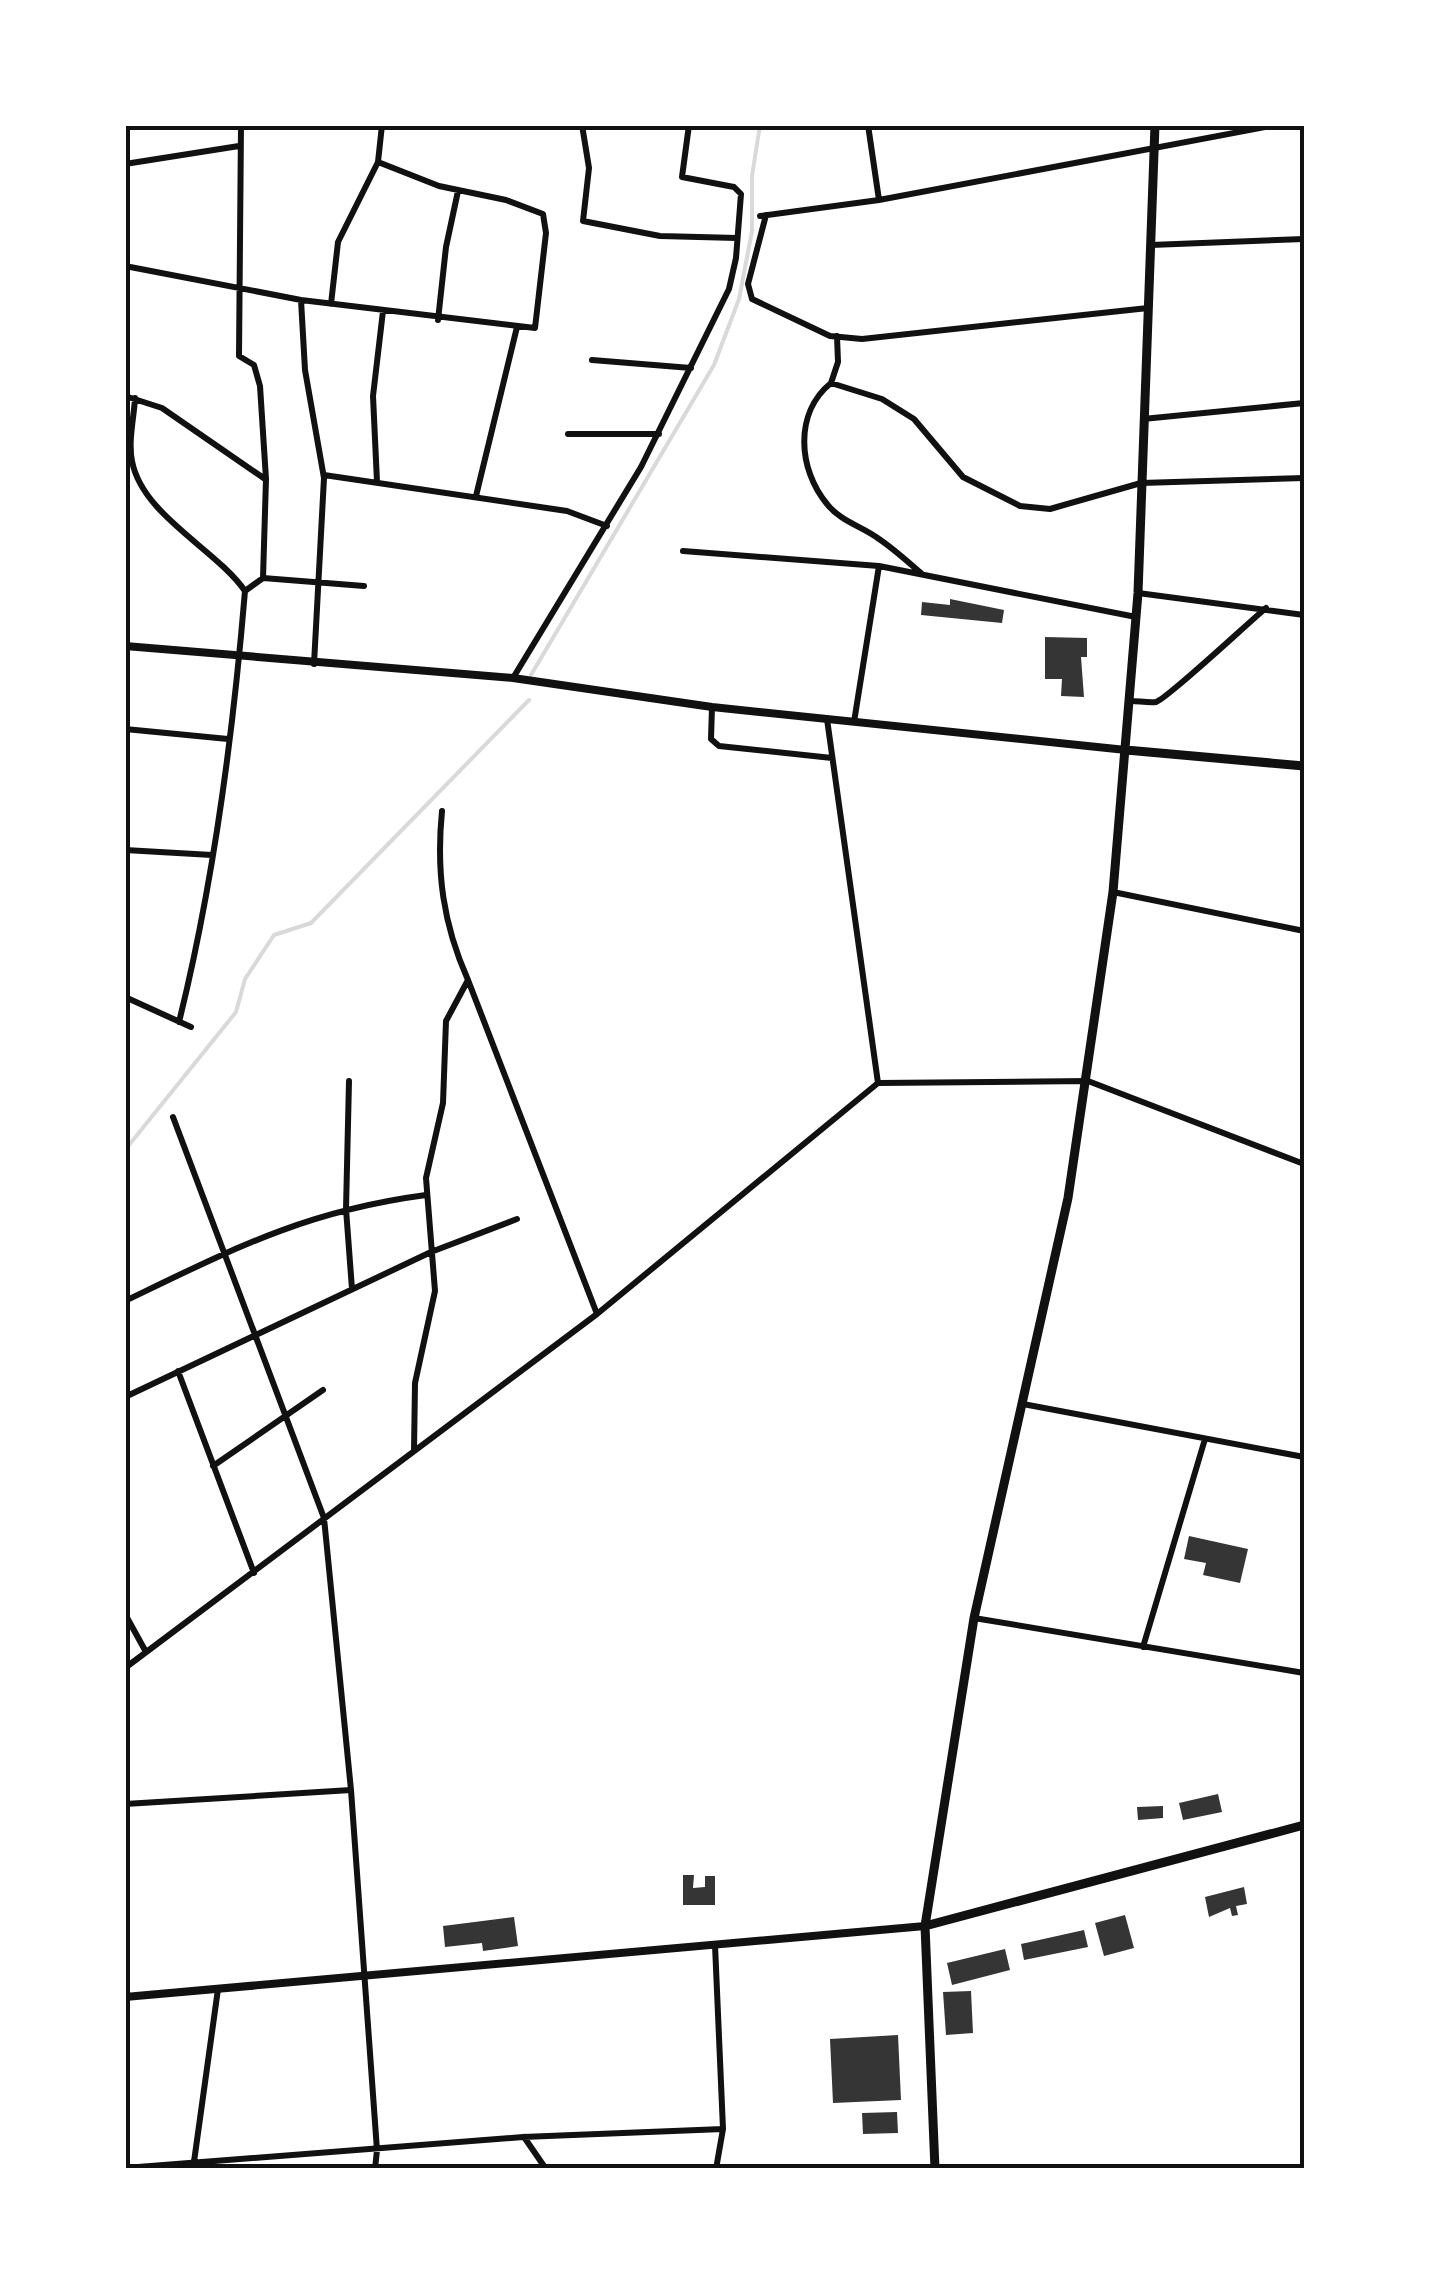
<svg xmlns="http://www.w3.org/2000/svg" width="1429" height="2294" font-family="'Varela Round',sans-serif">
<rect width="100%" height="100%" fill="#fff"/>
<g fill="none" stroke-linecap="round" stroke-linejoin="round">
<path stroke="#d9d9d9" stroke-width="4" d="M531 675 714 365 739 299 752 231V176L760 125
M125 1150 236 1012 245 979 274 935 311 923 529 700"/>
</g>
<path fill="#353535" d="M950 599 1004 610 1002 623 921 615 922 602 950 605Z
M1045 637 1087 638V657H1081L1084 697 1061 696 1062 679H1045Z
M1189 1536 1248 1549 1240 1583 1203 1575 1206 1563 1184 1559Z
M1218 1794 1222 1812 1183 1820 1179 1803Z
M1163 1806V1818L1138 1820 1137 1807Z
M683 1875H694L693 1888 705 1887V1876H715V1905H683Z
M1244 1887 1247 1904 1236 1906 1238 1915 1232 1916 1230 1908 1209 1917 1205 1897Z
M1125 1915 1134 1948 1104 1956 1095 1923Z
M514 1917 518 1946 483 1951 482 1943 445 1947 443 1926Z
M1084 1930 1088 1947 1024 1960 1021 1944Z
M1005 1949 1010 1970 952 1985 947 1963Z
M971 1991 973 2033 946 2035 943 1992Z
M898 2035 901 2100 833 2103 830 2039Z
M897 2112 898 2133 863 2134 862 2113Z"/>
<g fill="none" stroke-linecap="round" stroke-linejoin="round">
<path stroke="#111" stroke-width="6" d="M241 125 239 356 254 365 260 386 266 479 263 578
M582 125 589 168 583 221 660 236 737 238
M868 125 879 200
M125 164 239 146
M766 215 748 284 752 299 830 336 862 339 1148 308
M760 216 879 200 1276 125
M1151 245 1304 239
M125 266 301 300 535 328 546 233 543 214 506 200 439 186 378 162
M301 300 305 370 324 478 314 664
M331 304 338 242 378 162 382 125
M438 320 446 247 458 191
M837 336 838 362 831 383 882 399 914 419 963 477 1020 506 1050 509 1141 483 1304 478
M592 360 691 368
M831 383C794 413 798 469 827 504 840 521 863 527 879 539 894 549 908 562 922 574
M125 396 162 408 265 479
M135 398C134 418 128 441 132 461 142 515 216 549 245 591 233 735 214 881 179 1022
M1143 419 1304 403
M568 434H659
M324 475 567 511 607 526
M377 482 373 396 383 311
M476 496 517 327
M683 551 879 566 1136 617
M245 591 263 578 364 586
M1138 593 1304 615
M513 678 641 467 729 289 736 258 741 194 734 187 682 177 689 125
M1131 701C1138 701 1149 703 1156 702 1167 699 1249 622 1266 608
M712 707 711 739 719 746 832 758
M827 719 878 1083
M854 722 879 566
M125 729 228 739
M442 811C436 872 443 924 468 980
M125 850 212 855
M1113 892 1304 931
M125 997 191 1027
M349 1081 346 1209 352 1289
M173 1117 324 1518 351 1790 377 2150 375 2169
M125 1301C233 1249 305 1211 426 1195
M178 1371 254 1573
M125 1397 431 1252 517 1219
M1023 1404 1304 1457
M414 1451 415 1383 435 1291 426 1178 443 1103 446 1021 468 980 597 1314
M213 1466 323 1390
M125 1614 146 1652
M974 1618 1304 1673
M1143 1647 1205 1439
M125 1668 597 1314 878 1083 1088 1081 1304 1164
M125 1804 351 1790
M715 1945 723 2129 716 2169
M524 2137 546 2169
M125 2168 523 2137 723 2129
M193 2169 218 1989"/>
<path stroke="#111" stroke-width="8" d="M125 646 513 678 712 707 1126 750
M125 1997 925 1926"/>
<path stroke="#111" stroke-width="9" d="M1126 750 1304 766
M925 1926 1304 1825
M935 2169 925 1926 974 1618 1068 1198 1113 892 1138 593 1155 125"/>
</g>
<rect width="1429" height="2294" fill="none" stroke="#ffffff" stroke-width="255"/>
<rect x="128" y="128" width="1174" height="2038" fill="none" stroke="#111" stroke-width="4"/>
</svg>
